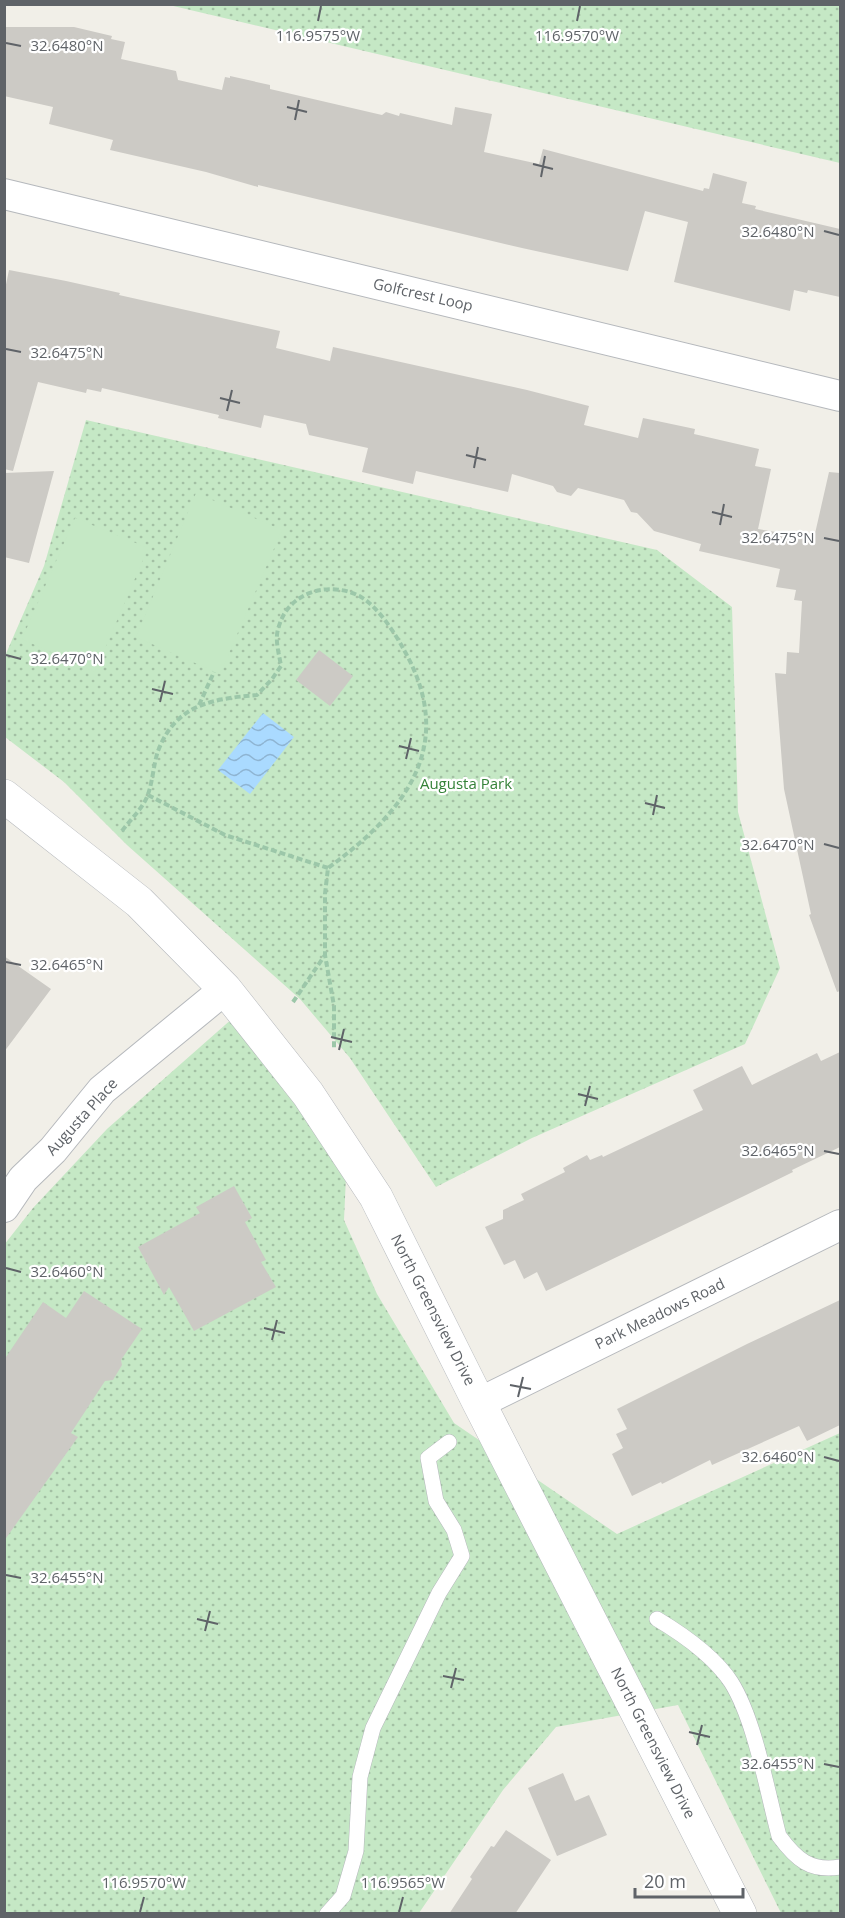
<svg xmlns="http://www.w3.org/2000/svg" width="845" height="1918" font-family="'Open Sans',sans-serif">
<defs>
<pattern id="green-dots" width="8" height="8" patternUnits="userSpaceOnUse" patternTransform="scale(1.5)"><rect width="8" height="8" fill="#c5e8c5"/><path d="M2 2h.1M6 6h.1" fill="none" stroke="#a3c0a4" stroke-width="1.8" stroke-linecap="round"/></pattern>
<pattern id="water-waves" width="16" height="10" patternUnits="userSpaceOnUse" patternTransform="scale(1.5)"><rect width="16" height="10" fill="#aadaff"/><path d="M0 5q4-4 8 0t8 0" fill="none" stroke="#8eb4d2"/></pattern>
</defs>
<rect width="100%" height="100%" fill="#f1efe8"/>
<path fill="url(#green-dots)" d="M169 5H840V163Z
M86 420 657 550 732 607 738 812 780 968 745 1044 532 1138 436 1187 350 1058 300 999 127 845 64 782 5 737V656L44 566Z
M242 1010 347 1155 344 1220 377 1294 454 1423 617 1534 840 1433V1913H781L678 1705 556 1727 503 1790 419 1913H5L4 1245 33 1208 107 1129Z"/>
<path fill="#c5e8c5" d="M196 493 282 530 220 674 136 637Z
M75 518 148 548 95 672 22 639Z"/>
<path fill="url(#water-waves)" d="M263 713 294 737 250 794 218 770Z"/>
<path fill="#cccac5" d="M4 27H74L112 36 111 39 125 42 121 59 176 71 178 80 222 90 225 77 230 78V76L270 85V89L382 115 386 112 399 116 400 113 452 125 455 107 492 114 484 152 539 164 543 149 703 191 704 188 709 189 713 173 747 182 742 203 756 206 755 209 840 229V297L808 290 807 293 794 290 790 311 674 282 688 222 645 211 628 271 522 248 258 185V187L206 172 110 150 113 140 49 124 53 107 4 96Z
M9 270 66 281 120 293 119 295 280 331 276 348 330 361 333 347 527 390 589 406 584 425 638 438 643 418 695 429 694 434 759 449 755 466 771 469 758 529 814 538 829 472 840 473V991L837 992 809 915 811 914 784 789 775 673 786 674 787 652 799 653 802 601 794 600 796 590 776 587 780 569 699 551 701 544 654 531 637 513 631 512 624 500 578 488 571 496 557 492 553 486 512 474 508 492 416 471 413 484 362 472 368 448 309 435 306 424 264 415 261 428 218 418 219 415 102 388 101 392 87 389 86 393 38 382 13 471 4 469V294Z
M54 471 29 563 4 557V473Z
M319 650 353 676 330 706 296 680Z
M4 956 51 989 4 1052Z
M840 1052V1147L792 1170 793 1172 744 1196 546 1291 537 1272 524 1279 515 1260 504 1265 485 1227 503 1219V1210L524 1200 521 1194 565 1172 563 1168 587 1155 590 1160 602 1155 603 1157 703 1110 693 1090 742 1066 752 1085 817 1053 821 1061Z
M234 1186 252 1218 245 1222 266 1260 261 1262 276 1287 194 1331 169 1287 164 1295 138 1247 200 1213 196 1207Z
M84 1291 142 1329 121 1360 122 1365 113 1380 105 1381 71 1433 78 1437 4 1541V1360L43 1302 66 1318Z
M840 1300V1425L807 1441 799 1426 712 1465 710 1460 662 1484 661 1482 632 1496 612 1454 623 1448 616 1434 627 1429 617 1409 747 1344Z
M563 1773 575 1801 589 1795 607 1835 557 1856 528 1788Z
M506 1830 551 1860 515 1914H449L472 1879 470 1877 491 1846 494 1847Z"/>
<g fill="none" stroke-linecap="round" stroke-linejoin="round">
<g stroke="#b5b8bc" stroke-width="16">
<path id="service" d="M657 1619C682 1634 714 1656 731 1682 755 1720 767 1791 779 1836 796 1859 810 1872 840 1867
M327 1914 343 1896 356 1851 360 1777 373 1728 439 1593 462 1556 454 1530 436 1501 428 1458 449 1442"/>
</g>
<g stroke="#b5b8bc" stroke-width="32">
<path id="minor" d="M4 194 840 396
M4 1207 23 1179 53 1150 102 1090 225 989
M479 1403 840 1225"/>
</g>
<g stroke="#b5b8bc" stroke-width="34">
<path id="tertiary" d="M4 796 139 902 225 989 308 1094 376 1197 479 1403 740 1914"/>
</g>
<path stroke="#9cc7a9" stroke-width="4" stroke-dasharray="6 3" stroke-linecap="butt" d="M199 705 214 672
M148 795 225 835 328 868
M122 831C130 820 142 809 147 797 153 782 153 766 158 751 176 704 212 699 257 695L272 679 281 666C279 653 274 639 279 626 289 591 331 580 361 597 378 607 395 633 404 650 458 745 406 811 328 868L325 894V955
M293 1002 325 955 334 1006V1050"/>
<use href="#service" stroke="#fff" stroke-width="15"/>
<use href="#minor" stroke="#fff" stroke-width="30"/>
<use href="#tertiary" stroke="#fff" stroke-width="33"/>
</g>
<path fill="none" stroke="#5f6368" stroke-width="2" d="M318 21 321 6M577 21 580 6M6 43 21 46M287 107 307 112M295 120 299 100M533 164 553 169M541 177 545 156M824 231 839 235M6 349 21 352M220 398 240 403M227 411 232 390M466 455 486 460M474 468 478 447M712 512 732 517M720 525 724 504M824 538 839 541M6 655 21 659M152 689 173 694M160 702 165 681M399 746 419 751M406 759 411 738M645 803 665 808M653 815 657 795M824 844 839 848M6 962 21 965M331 1037 352 1042M339 1050 344 1029M578 1094 598 1099M585 1106 590 1086M824 1151 839 1154M6 1268 21 1272M264 1328 285 1333M272 1340 277 1320M510 1385 531 1389M518 1397 523 1377M824 1457 839 1461M6 1575 21 1578M197 1619 218 1624M205 1631 210 1611M443 1676 464 1680M451 1688 456 1668M689 1732 710 1737M697 1745 702 1725M824 1764 839 1767M140 1912 144 1897M399 1912 403 1897"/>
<g text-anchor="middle" stroke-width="4.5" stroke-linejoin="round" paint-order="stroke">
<g font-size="15" fill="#5f6368" stroke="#fff">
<text transform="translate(423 295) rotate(13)" y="5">Golfcrest Loop</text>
<text transform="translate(82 1117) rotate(-48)" y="5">Augusta Place</text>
<text transform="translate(433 1310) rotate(63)" y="5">North Greensview Drive</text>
<text transform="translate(660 1314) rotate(-26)" y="5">Park Meadows Road</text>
<text transform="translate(653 1743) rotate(63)" y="5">North Greensview Drive</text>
</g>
<g font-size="15" fill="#348238" stroke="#fff">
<text x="466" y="789">Augusta Park</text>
</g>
</g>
<g font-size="15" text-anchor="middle" fill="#5f6368" stroke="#fff" stroke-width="4.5" stroke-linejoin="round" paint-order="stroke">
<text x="318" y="41">116.9575°W</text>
<text x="577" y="41">116.9570°W</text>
<text x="67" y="51">32.6480°N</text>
<text x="778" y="237">32.6480°N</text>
<text x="67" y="358">32.6475°N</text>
<text x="778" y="543">32.6475°N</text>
<text x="67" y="664">32.6470°N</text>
<text x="778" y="850">32.6470°N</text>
<text x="67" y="970">32.6465°N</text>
<text x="778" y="1156">32.6465°N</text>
<text x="67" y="1277">32.6460°N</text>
<text x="778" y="1462">32.6460°N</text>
<text x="67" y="1583">32.6455°N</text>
<text x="778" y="1769">32.6455°N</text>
<text x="144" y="1888">116.9570°W</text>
<text x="403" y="1888">116.9565°W</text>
</g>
<rect width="845" height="1918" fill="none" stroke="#5f6368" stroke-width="12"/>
<path d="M635 1888v9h108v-9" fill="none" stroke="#5f6368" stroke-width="3"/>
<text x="644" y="1888" font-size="18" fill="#5f6368" stroke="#ffffff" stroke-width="4.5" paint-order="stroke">20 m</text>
</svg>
